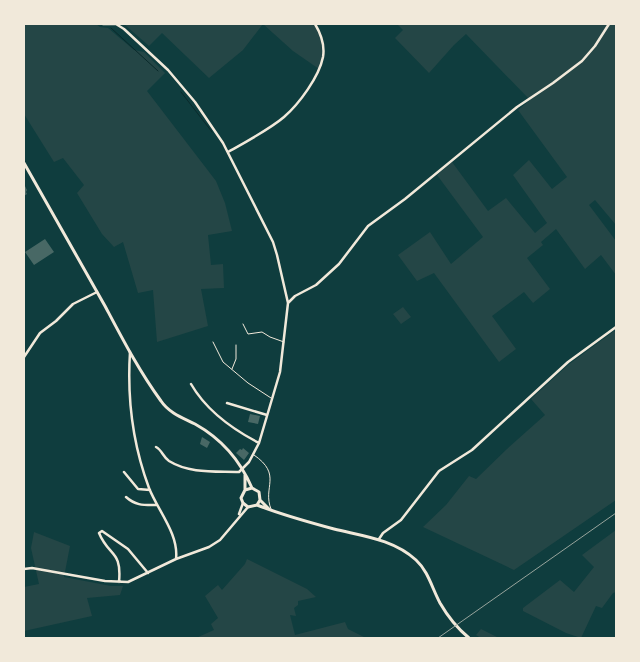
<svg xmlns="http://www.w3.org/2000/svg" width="640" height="662" font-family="'Fira Sans',sans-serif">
<rect width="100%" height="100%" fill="#0f3d3e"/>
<path fill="#244646" d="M24 24H96L100 27 108 28 134 50 144 52 165 73 147 91 216 181 225 203 232 231 208 235 211 265 223 264 224 288 201 289 208 326 157 342 153 290 138 293 123 242 114 247 102 234 77 193 84 185 63 158 54 162 24 114Z
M124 24H313C323 37 324 53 319 69L293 51 263 24 243 50 209 78 162 33 149 46Z
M397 24H616V225L595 200 589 205 616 241V275L601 255 585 269 556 229 541 242 543 245 527 258 550 289 533 303 524 292 492 316 516 349 499 362 434 273 417 281 398 255 430 232 451 264 483 237 437 175 452 162 488 211 506 198 535 233 547 223 513 175 529 160 552 189 567 177 518 110 530 100 466 34 454 45 429 73 395 38 403 30Z
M403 307 411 317 401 324 393 314Z
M614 331 616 333V500L514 570 423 527 446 505 469 476 476 479 507 449 545 415 531 399 568 365Z
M616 530V592L613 593 602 608 596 606 581 638 566 633 523 611V608L560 580 574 592 594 567 582 555Z
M34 532 70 546 64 577 111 586H123L120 595 87 598 92 616 24 631V587L39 584 31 548Z
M247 559 307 589 316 597 298 601V605L294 608 296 616 290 615 295 635 345 622 348 629 366 638H196L214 630 211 624 218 618 205 596 218 585 222 590 245 564Z
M481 629 499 638H481L476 635Z"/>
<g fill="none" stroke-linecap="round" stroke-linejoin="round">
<path stroke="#0a2a2b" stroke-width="1" d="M111 28 158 71
M181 92 212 132"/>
</g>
<path fill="#486865" d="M24 184 27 190 26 192 27 194 24 196Z
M45 239 54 252 34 265 25 252Z
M250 414 260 416 258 424 248 422Z
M202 437 210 442 207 448 200 444Z
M243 448 249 453 244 460 236 453 240 449 242 450Z"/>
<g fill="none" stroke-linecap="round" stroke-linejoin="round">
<path stroke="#f1e9da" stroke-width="1" d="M243 324 248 334 262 332 270 337 284 342
M213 342 223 362 248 383 271 398
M232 369 236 359V345
M254 455C283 475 262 487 271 509"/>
<path stroke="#f1e9da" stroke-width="2.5" d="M103 24H116L124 29 168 70 195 102 223 143 273 242 277 255 288 303 280 372 259 443 249 462 239 472C216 471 190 474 169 461 163 457 162 450 156 447
M228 152C244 143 270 129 284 117 299 104 319 77 323 57 325 45 321 34 315 24
M288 303 295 296 316 285 339 264 368 226 405 199 517 107 553 83 582 61 595 46 609 24
M130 352C127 399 133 445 149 488 158 511 179 534 176 559
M24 357 40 333 56 321 73 304 97 292
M191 384C206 410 232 429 259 443
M227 403 267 415
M124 472 138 489 150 490
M126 497C136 506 144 505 157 505
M239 514 243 503
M379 539 383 533 401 520 439 471 472 450 568 362 616 327
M24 569 32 568 105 581 128 582 176 559 209 547 220 540 248 507
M119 582C122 550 109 557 99 533L102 531 128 549 148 573"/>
<path stroke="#f1e9da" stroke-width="3" d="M24 163C51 210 78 258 105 306 122 338 139 371 161 401 169 413 183 418 195 424 222 439 240 460 252 488
M245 490 252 488 259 492 260 500 257 505 248 507 243 503 241 498 245 490V475
M260 500 269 509
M257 505C282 515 308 522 334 529 362 536 393 539 416 560 428 571 432 588 440 603 448 617 457 628 469 638"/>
<path stroke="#97a49c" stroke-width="1" d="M438 638 616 513"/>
</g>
<rect width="640" height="662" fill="none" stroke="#f1e9da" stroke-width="50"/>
</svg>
